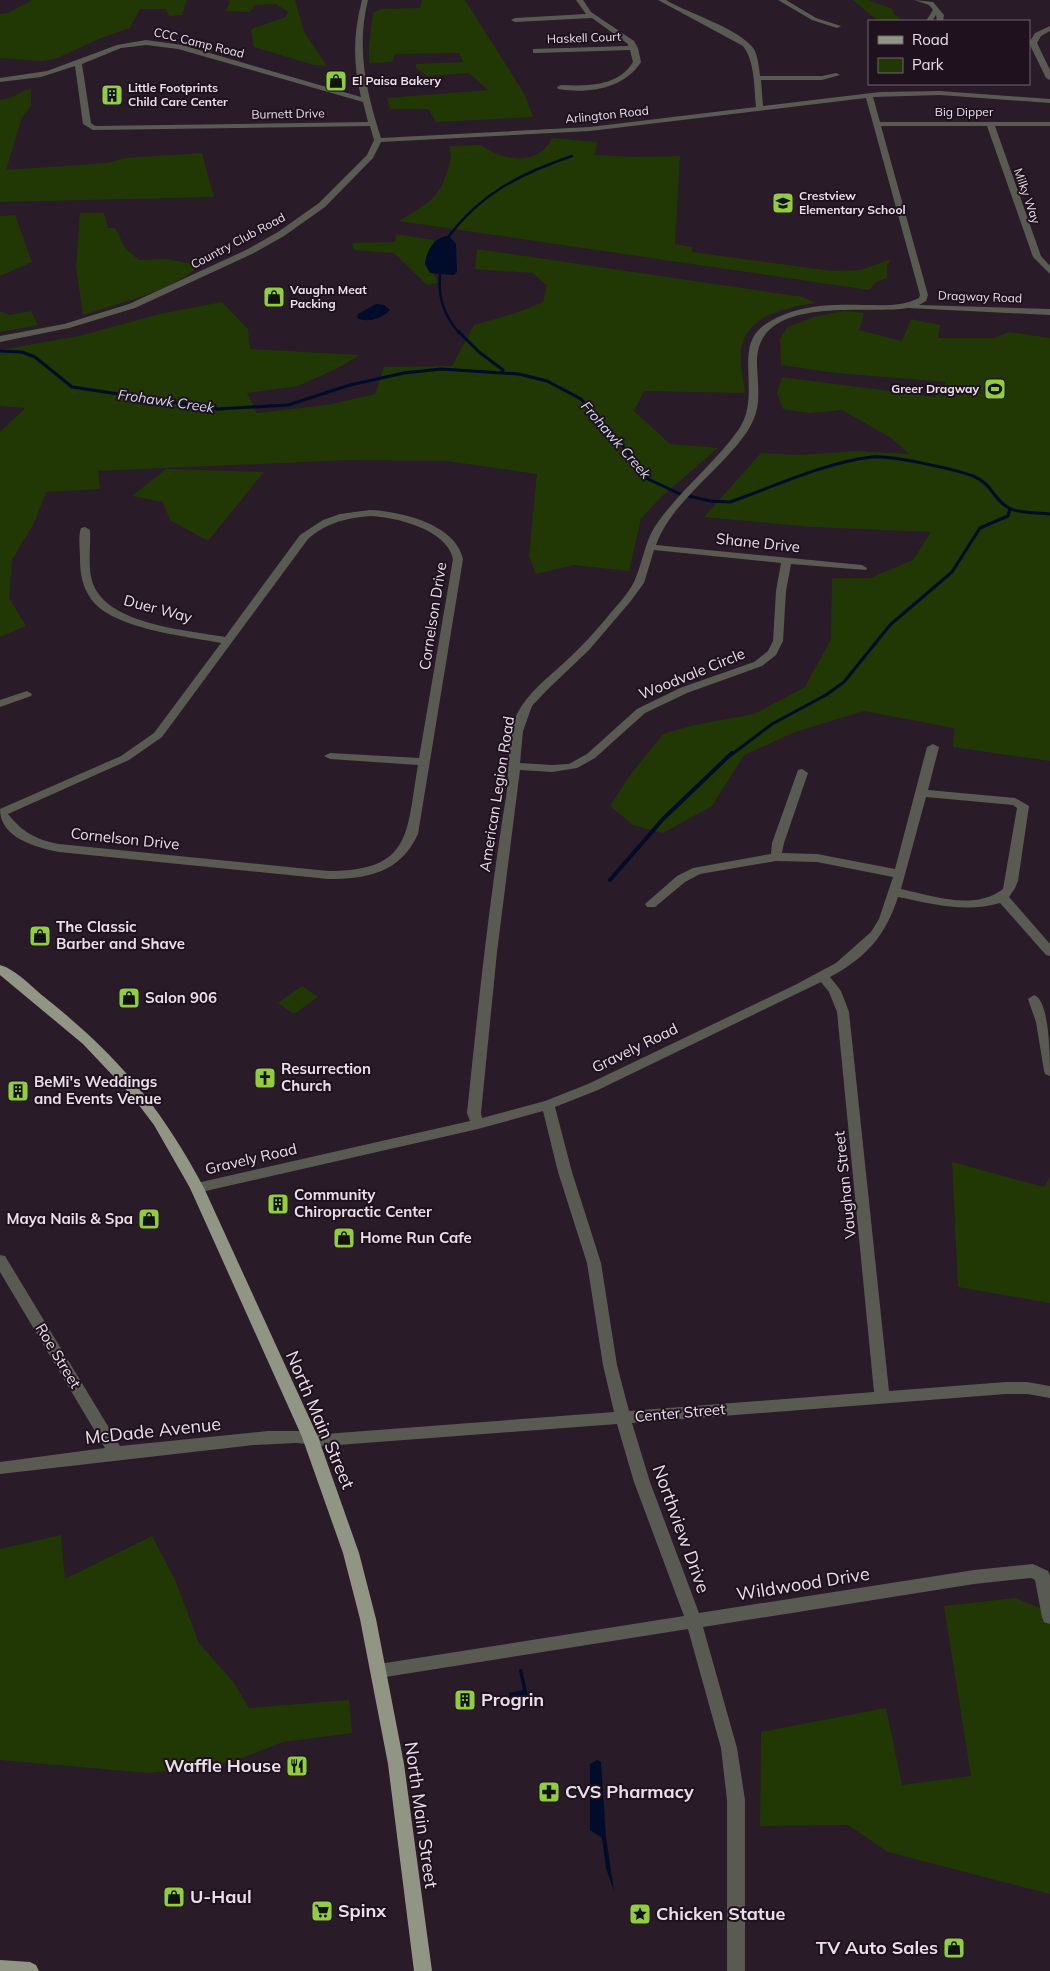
<svg xmlns="http://www.w3.org/2000/svg" width="1050" height="1971" font-family="Mulish,sans-serif">
<rect width="100%" height="100%" fill="#291b28"/>
<path fill="#213804" d="M32 0H187L182 15 169 16 166 9H140L130 28 101 38 55 59 42 61 0 58V14L8 13Z
M227 0H295L304 32 327 66 314 65 254 47 251 29 286 17 288 12 276 4 255 5 250 12 226 11 230 1Z
M422 0H465L525 95 533 117 436 122 428 109H390L387 98 488 90 469 73 427 76 416 68V64L463 62 459 53 395 54 392 62 369 63V45L373 13 381 9 420 8Z
M853 0H868L893 9V13L902 21H878Z
M31 89V106L22 117 6 170 108 163 125 158 202 153 214 197 0 202V100C13 100 19 90 31 89Z
M552 138 597 142 595 155 635 157 680 156 675 244 692 247V252L832 271 861 270 891 259 887 266V278L876 282 869 290 399 221C425 205 439 200 448 169 451 159 452 156 449 146L481 145C502 161 539 167 552 138Z
M80 213H104L108 228H115L126 249 139 260 166 259 199 265C176 290 116 304 83 315L76 267Z
M15 215 32 262 0 276V216Z
M396 234 434 240C428 258 430 267 438 283L427 285 394 253 354 250 352 243 395 242Z
M477 249 803 297 815 303C786 308 747 314 741 350 739 363 744 380 745 393L644 391 634 411 670 444 718 448 660 498 641 519 629 571 574 565 536 574 529 556 537 474 447 461 349 460 98 471 100 489 46 492 34 523 12 560 9 598 26 626 0 637V432L25 408 0 406V350L79 336 160 314 222 302 248 329 250 349 360 355 336 369 298 386 247 393 257 413 327 405 375 394 384 367 452 366 474 325 516 313 543 302 547 286 533 273 475 269Z
M0 311 9 315 31 311 38 325 0 332Z
M844 311 864 313 859 330 902 341 911 319 940 325 938 338H994L1009 332 1050 338V761L953 747 954 728 864 711 795 732 744 755 712 806 663 833 633 825 610 806 631 774 663 734 690 726 754 714 805 687 831 639 832 578H870L913 560 931 532 812 527 704 517 761 453 799 455 858 451 909 454 891 438 842 410 809 413 783 409 777 393 782 377 935 397 946 382 836 373 781 365 780 339 787 327 818 316Z
M166 469 264 472 208 541 170 520 163 502 132 496Z
M302 986 318 997 294 1014 278 1003Z
M952 1162 1044 1187 1050 1177V1303L958 1287Z
M61 1535 65 1579 152 1536 176 1582 199 1643 234 1683 249 1708 349 1700 352 1733 283 1742 229 1763 150 1773 0 1760V1549Z
M1015 1598 1050 1612V1894L888 1852 848 1825 760 1826 761 1732 886 1708 902 1785 971 1776 944 1606Z"/>
<path fill="#000c29" d="M449 236 456 244 457 272 454 275 430 273 425 264C426 251 435 236 449 236Z
M376 304 384 305 390 310C382 319 368 323 357 318L358 314Z
M522 1669 529 1701 520 1709 513 1711 509 1693 523 1690 519 1670Z
M597 1760 601 1762 606 1837 614 1891 606 1868 602 1838 590 1830V1764Z"/>
<g fill="none" stroke-linecap="round" stroke-linejoin="round">
<path stroke="#000c29" stroke-width="2.5" d="M449 236C481 193 522 173 572 156
M440 275C438 298 444 315 459 333"/>
<path stroke="#000c29" stroke-width="3" d="M458 331 479 352 503 370
M0 351 22 352 35 357 72 387 218 409 288 405 350 385 404 373 441 369 519 374 547 381 581 399 626 450 648 479 680 494 710 501 730 502C776 486 823 463 872 457 890 455 954 469 973 476 993 484 993 500 1009 508 1019 514 1038 512 1050 514
M731 755 772 724 826 695 844 682 890 625 952 572 980 528 1008 516 1010 509"/>
<path stroke="#000c29" stroke-width="4" d="M610 880 663 819 732 753"/>
<path fill="#595b52" fill-rule="evenodd" d="M362 0H368C356 48 366 91 381 138L590 127 756 107C754 88 755 61 743 46L658 0H666C689 14 739 28 754 49 758 57 759 67 760 76H822L836 73 840 75 822 80H761L763 106 880 92 940 91 1050 99V103L940 95 873 97 880 122H1050V126H995L1041 256 1050 266V274L1033 257 987 126H881L928 295 926 301 919 305 1050 309V315L908 308C864 315 755 293 757 364 758 394 763 410 744 436 718 472 671 503 656 545L862 565 867 568 866 570 791 564 786 591 783 641 776 655 762 666 687 693 645 713 595 758 577 768 552 772 520 770 497 952 481 1113 482 1118 545 1101 588 1084 795 985 836 963 871 932 879 919 893 877 817 862 776 861 700 874 685 882 655 907H647L645 904 677 876 693 868 771 854 772 843 798 770 802 769 808 773 784 843 782 853 817 854 895 869 927 747 933 744 939 747 928 790 1015 798 1029 806 1018 881 1015 888 1009 897 1050 944V956L1046 955 1000 903C966 913 933 904 898 897 886 935 866 958 830 977L841 991 849 1012 889 1391 1006 1382H1027L1050 1386V1398L1027 1394H1006L632 1423 650 1482 699 1613 974 1570 1033 1564 1048 1571 1050 1576V1624L1044 1622 1042 1617 1035 1580 1031 1578 974 1584 703 1627 737 1748 745 1800V1971H727V1800L721 1748 688 1629 379 1678 373 1676 371 1671 373 1666 379 1664 684 1616 634 1482 617 1424 325 1446 297 1443 254 1445 0 1474V1462L105 1448 0 1272V1255L5 1256 120 1446 268 1431H297L325 1434 614 1412 603 1365 587 1263 558 1172 543 1111 478 1129 197 1193 192 1192 190 1188 192 1184 197 1183 470 1121 467 1113C478 1007 489 902 506 797 510 770 506 739 517 714 528 692 549 677 566 661 582 646 596 631 609 615 619 603 631 591 636 577 643 560 645 543 654 528 678 491 714 465 739 429 762 395 733 348 763 326 792 305 828 304 863 305 882 305 901 307 919 298L920 295 866 98 590 131 381 142 373 158 325 207 284 236 252 254 135 308 69 328 0 342V336L64 324 129 304 246 250 278 232 319 203 367 155 374 140 370 126 93 130 83 124 75 66 41 77 0 82V78L47 71 117 45 146 40 182 45 361 97C353 64 353 33 362 0ZM146 45 178 49 363 102 368 122 95 126 91 123 82 64 121 48ZM654 550 781 563 776 591 773 641 768 651 754 662 680 688 637 709 587 754 569 764 552 765 520 763 523 731 532 706 547 690 589 650 630 602 644 583ZM926 797 1013 805 1017 808 1003 889C974 911 933 896 901 889ZM821 982 829 992 837 1012 874 1392 629 1411 617 1365 601 1263 572 1172 555 1107 598 1090Z
M576 0H583L591 12 634 41 638 48 641 62C624 89 588 94 558 89L557 87 561 85C587 86 618 87 633 62L630 50 536 53H533V49L628 46V44L592 18 515 22 511 20 515 18 586 14Z
M778 0H786L816 18 841 26 837 28 812 20Z
M914 0 933 2 944 15 943 21H937L936 15 932 21H926L933 10 929 5Z
M1050 26V31L1041 36 1037 43 1050 70V80L1046 78 1029 43 1035 33Z
M370 510C399 511 456 524 463 559L418 834C400 873 367 879 328 879L59 852C35 847 0 838 0 809L121 756 154 733 221 643C186 636 112 629 91 599 82 586 80 573 80 558 80 549 78 536 81 528L85 527 90 530C91 547 87 568 93 584 109 625 187 630 225 637L300 535 323 520 340 514ZM370 516C395 517 447 529 453 559L419 758 330 753 324 756 330 759 418 765C406 833 413 871 328 871L59 844C37 840 22 832 8 814L129 760 162 737 308 539C326 523 346 518 370 516Z
M27 691 32 694 31 696 0 707V700Z
M1034 995C1050 1000 1050 1059 1050 1076L1045 1074 1044 1071 1036 1022 1028 999Z"/>
<path fill="#919684" fill-rule="evenodd" d="M0 965C15 969 31 986 43 996 116 1054 160 1105 204 1188L318 1437 359 1553 376 1619 404 1764 432 1971H414L388 1764 360 1619 343 1553 302 1437 190 1188 154 1125 132 1096 83 1044 0 975Z
M0 1960 30 1962 36 1965 39 1971H0Z"/>
</g>
<defs>
<g id="shop-square" transform="scale(1.125)"><rect x="-9" y="-9" width="18" height="18" rx="4" fill="#92cd3f" stroke="#1f121e"/><path d="M-5-2.5h2.3a2.7 3.5 0 0 1 5.4 0H5L5.5 6h-11ZM-1.5-2.5h3a1.5 2.3 0 0 0-3 0Z" fill="#111"/></g>
<g id="building-square" transform="scale(1.125)"><rect x="-9" y="-9" width="18" height="18" rx="4" fill="#92cd3f" stroke="#1f121e"/><path d="M-4-6H4V6H1V3H-1V6H-4ZM-2.5-4.3h1.7v1.8h-1.7ZM.8-4.3h1.7v1.8H.8ZM-2.5-1h1.7V.8h-1.7ZM.8-1h1.7V.8H.8Z" fill="#111"/></g>
<g id="school-square" transform="scale(1.125)"><rect x="-9" y="-9" width="18" height="18" rx="4" fill="#92cd3f" stroke="#1f121e"/><path d="M0-5L7-2L0 1L-7-2ZM-4 1L0 2.5L4 1V4Q0 6-4 4Z" fill="#111"/></g>
<g id="stadium-square" transform="scale(1.125)"><rect x="-9" y="-9" width="18" height="18" rx="4" fill="#92cd3f" stroke="#1f121e"/><path d="M0-5a6.5 5 0 1 0 0 10a6.5 5 0 1 0 0-10ZM-3.5-1.8h7v3.6h-7Z" fill="#111"/></g>
<g id="church-square" transform="scale(1.125)"><rect x="-9" y="-9" width="18" height="18" rx="4" fill="#92cd3f" stroke="#1f121e"/><path d="M-1.2-6h2.4v3.5h3.3v2.4h-3.3V6h-2.4V-.1h-3.3v-2.4h3.3Z" fill="#111"/></g>
<g id="restaurant-square" transform="scale(1.125)"><rect x="-9" y="-9" width="18" height="18" rx="4" fill="#92cd3f" stroke="#1f121e"/><path d="M-5-6h1v4h1v-4h1v4h1v-4h1v5L-1.5 .5V6h-2V.5L-5-1ZM5-6V6H3V1.5H1.5Q1.5-4 5-6Z" fill="#111"/></g>
<g id="pharmacy-square" transform="scale(1.125)"><rect x="-9" y="-9" width="18" height="18" rx="4" fill="#92cd3f" stroke="#1f121e"/><path d="M-2-6h4v4h4v4h-4v4h-4v-4h-4v-4h4Z" fill="#111"/></g>
<g id="supermarket-square" transform="scale(1.125)"><rect x="-9" y="-9" width="18" height="18" rx="4" fill="#92cd3f" stroke="#1f121e"/><path d="M-6-5.5h2.5l.6 2H6L4.5 2H-2.5L-4.4-4H-6ZM-1.5 3.2a1.3 1.3 0 1 0 .1 0ZM3 3.2a1.3 1.3 0 1 0 .1 0Z" fill="#111"/></g>
<g id="sight-square" transform="scale(1.125)"><rect x="-9" y="-9" width="18" height="18" rx="4" fill="#92cd3f" stroke="#1f121e"/><path d="M0-6L1.8-2.2L6-1.7L2.9 1.2L3.7 5.4L0 3.3L-3.7 5.4L-2.9 1.2L-6-1.7L-1.8-2.2Z" fill="#111"/></g>
</defs>
<g fill-rule="evenodd">
<use href="#shop-square" x="336" y="81"/>
<use href="#building-square" x="112" y="95"/>
<use href="#school-square" x="783" y="203"/>
<use href="#shop-square" x="274" y="297"/>
<use href="#stadium-square" x="995" y="389"/>
<use href="#shop-square" x="40" y="936"/>
<use href="#shop-square" x="129" y="998"/>
<use href="#church-square" x="265" y="1078"/>
<use href="#building-square" x="18" y="1091"/>
<use href="#building-square" x="278" y="1204"/>
<use href="#shop-square" x="149" y="1219"/>
<use href="#shop-square" x="344" y="1238"/>
<use href="#building-square" x="465" y="1700"/>
<use href="#restaurant-square" x="297" y="1766"/>
<use href="#pharmacy-square" x="549" y="1792"/>
<use href="#shop-square" x="174" y="1897"/>
<use href="#supermarket-square" x="322" y="1911"/>
<use href="#sight-square" x="640" y="1914"/>
<use href="#shop-square" x="954" y="1948"/>
</g>
<g text-anchor="middle" stroke-width="4" stroke-linejoin="round" paint-order="stroke">
<g font-size="12" fill="#eae0e9" stroke="#1f121e">
<text transform="translate(584 38) rotate(-2)" y="4">Haskell Court</text>
<text transform="translate(199 43) rotate(14)" y="4">CCC Camp Road</text>
<text x="964" y="116">Big Dipper</text>
<text transform="translate(288 114) rotate(-1)" y="4">Burnett Drive</text>
<text transform="translate(607 115) rotate(-6)" y="4">Arlington Road</text>
<text transform="translate(1027 196) rotate(71)" y="4">Milky Way</text>
<text transform="translate(238 241) rotate(-28)" y="4">Country Club Road</text>
<text transform="translate(980 297) rotate(2)" y="4">Dragway Road</text>
</g>
<g font-size="12" font-weight="bold" fill="#eae0e9" stroke="#1f121e" text-anchor="start">
<text x="352" y="85">El Paisa Bakery</text>
<text x="128" y="92">Little Footprints<tspan x="128" dy="14">Child Care Center</tspan></text>
<text x="799" y="200">Crestview<tspan x="799" dy="14">Elementary School</tspan></text>
<text x="290" y="294">Vaughn Meat<tspan x="290" dy="14">Packing</tspan></text>
<text x="979" y="393" text-anchor="end">Greer Dragway</text>
</g>
<g font-size="14" font-style="italic" fill="#cedcee" stroke="#1f121e">
<text transform="translate(166 401) rotate(8)" y="5">Frohawk Creek</text>
<text transform="translate(616 440) rotate(49)" y="5">Frohawk Creek</text>
</g>
<g font-size="15" fill="#eae0e9" stroke="#1f121e">
<text transform="translate(758 543) rotate(6)" y="5">Shane Drive</text>
<text transform="translate(158 609) rotate(15)" y="5">Duer Way</text>
<text transform="translate(433 616) rotate(-81)" y="5">Cornelson Drive</text>
<text transform="translate(692 674) rotate(-22)" y="5">Woodvale Circle</text>
<text transform="translate(497 794) rotate(-81)" y="5">American Legion Road</text>
<text transform="translate(125 839) rotate(6)" y="5">Cornelson Drive</text>
<text transform="translate(635 1048) rotate(-26)" y="5">Gravely Road</text>
<text transform="translate(251 1159) rotate(-13)" y="5">Gravely Road</text>
<text transform="translate(845 1185) rotate(-96)" y="5">Vaughan Street</text>
<text transform="translate(58 1356) rotate(59)" y="5">Roe Street</text>
<text transform="translate(680 1413) rotate(-5)" y="5">Center Street</text>
</g>
<g font-size="15" font-weight="bold" fill="#eae0e9" stroke="#1f121e" text-anchor="start">
<text x="56" y="932">The Classic<tspan x="56" dy="17">Barber and Shave</tspan></text>
<text x="145" y="1003">Salon 906</text>
<text x="281" y="1074">Resurrection<tspan x="281" dy="17">Church</tspan></text>
<text x="34" y="1087">BeMi's Weddings<tspan x="34" dy="17">and Events Venue</tspan></text>
<text x="294" y="1200">Community<tspan x="294" dy="17">Chiropractic Center</tspan></text>
<text x="133" y="1224" text-anchor="end">Maya Nails &amp; Spa</text>
<text x="360" y="1243">Home Run Cafe</text>
</g>
<g font-size="18" fill="#eae0e9" stroke="#1f121e">
<text transform="translate(320 1420) rotate(67)" y="6">North Main Street</text>
<text transform="translate(153 1431) rotate(-6)" y="6">McDade Avenue</text>
<text transform="translate(681 1529) rotate(70)" y="6">Northview Drive</text>
<text transform="translate(803 1584) rotate(-9)" y="6">Wildwood Drive</text>
<text transform="translate(421 1815) rotate(82)" y="6">North Main Street</text>
</g>
<g font-size="18" font-weight="bold" fill="#eae0e9" stroke="#1f121e" text-anchor="start">
<text x="481" y="1706">Progrin</text>
<text x="281" y="1772" text-anchor="end">Waffle House</text>
<text x="565" y="1798">CVS Pharmacy</text>
<text x="190" y="1903">U-Haul</text>
<text x="338" y="1917">Spinx</text>
<text x="656" y="1920">Chicken Statue</text>
<text x="938" y="1954" text-anchor="end">TV Auto Sales</text>
</g>
</g>
<rect x="868" y="20" width="162" height="65" fill="#1f121e" stroke="#70646f"/>
<rect x="878" y="36" width="25" height="8" fill="#919684" stroke="#70646f"/>
<text x="912" y="45" font-size="15" fill="#eae0e9">Road</text>
<rect x="878" y="58" width="25" height="15" fill="#213804" stroke="#70646f"/>
<text x="912" y="70" font-size="15" fill="#eae0e9">Park</text>
</svg>
